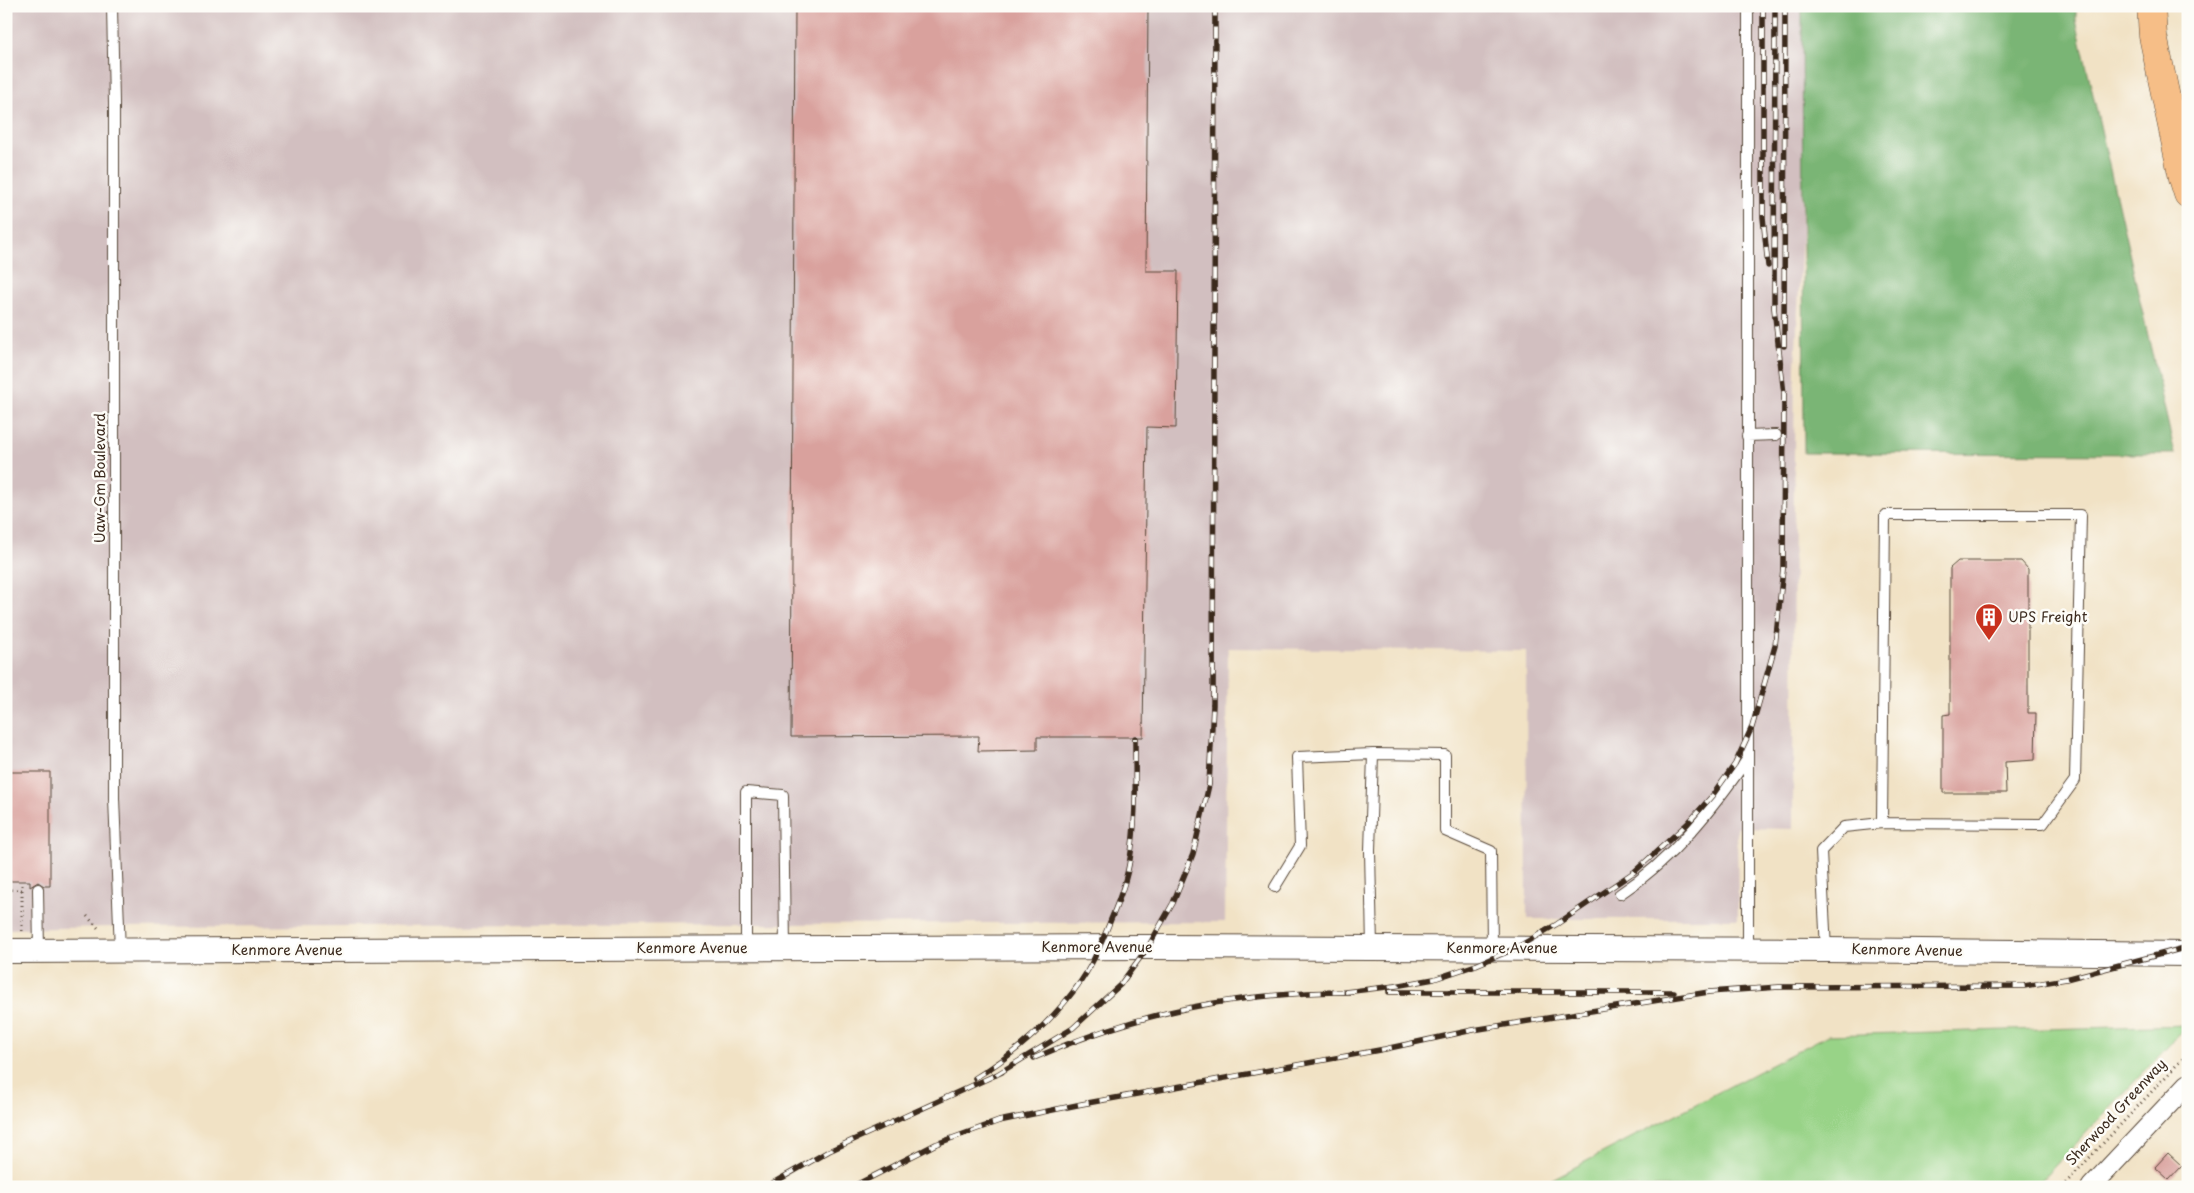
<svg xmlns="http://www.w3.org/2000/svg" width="2194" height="1193" font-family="'Playpen Sans',sans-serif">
<rect width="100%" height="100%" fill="#fdfcf7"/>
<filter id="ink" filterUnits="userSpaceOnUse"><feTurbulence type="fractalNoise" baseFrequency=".02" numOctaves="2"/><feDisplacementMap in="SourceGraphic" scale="10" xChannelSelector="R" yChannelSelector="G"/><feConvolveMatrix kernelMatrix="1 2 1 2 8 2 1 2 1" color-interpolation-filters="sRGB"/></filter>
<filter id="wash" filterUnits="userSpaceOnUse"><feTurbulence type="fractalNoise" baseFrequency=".0096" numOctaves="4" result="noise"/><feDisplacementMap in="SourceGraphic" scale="20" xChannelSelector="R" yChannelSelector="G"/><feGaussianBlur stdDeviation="1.12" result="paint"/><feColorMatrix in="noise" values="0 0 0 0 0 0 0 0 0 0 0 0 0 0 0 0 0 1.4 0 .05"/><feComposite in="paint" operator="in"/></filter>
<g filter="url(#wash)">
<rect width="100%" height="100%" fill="#f1e2c5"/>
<path fill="#d2bfc0" d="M6 6H1802V233L1795 366 1794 453 1793 829 1737 828 1738 919H1527L1526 651 1228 648 1225 922 115 927 6 929Z"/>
<path fill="#98d387" stroke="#6a7e52" d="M2188 1025 2035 1187H1537L1828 1035Z"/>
<path fill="#7ab574" stroke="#5a7049" d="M1802 6H2076V20L2175 454 1804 453Z"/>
<g id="blocks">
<path fill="#d9a19d" d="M795 6H1148L1146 271H1178L1176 428 1147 427 1143 737H1037V750L978 751 979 736 791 737Z
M1958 561H2021L2028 569V713H2036L2035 760 2005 762 2006 793H1943V715L1950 714V568Z
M6 772H50V886H44L38 882 30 887V881H6Z
M2168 1153 2182 1166 2169 1180 2155 1167Z"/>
</g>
</g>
<g filter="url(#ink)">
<use href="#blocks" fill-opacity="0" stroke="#564637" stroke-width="1"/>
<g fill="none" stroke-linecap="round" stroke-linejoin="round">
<g stroke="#564637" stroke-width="12">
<path id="service" d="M112 6 114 103V798L120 951
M1747 436 1776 435
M1275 887 1300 846 1297 757 1373 754
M38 889 39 951
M1620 894C1673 859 1712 810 1748 758
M746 948V792L783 795 785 948
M1372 948 1370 851 1373 754 1445 755V831L1491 851 1492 948
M1748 950V6
M1826 950 1821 851 1844 827 1882 823 2043 824 2075 780 2081 515H1885L1882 823"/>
</g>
<g stroke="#564637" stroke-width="21">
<path id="minor" d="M2091 1187 2188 1084"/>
</g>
<g stroke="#564637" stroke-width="26">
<path id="tertiary" d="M6 951 1148 947 1826 950 2188 954"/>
</g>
<g stroke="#564637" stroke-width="29">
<path id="motorway" d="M2151 6 2153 36 2183 178 2188 194"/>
</g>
<path stroke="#564637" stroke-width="3" stroke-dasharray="1 4" stroke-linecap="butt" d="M6 890H22
M87 916 100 930
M22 931V882
M2062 1187 2188 1053"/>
<use href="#service" stroke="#fff" stroke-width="10"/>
<use href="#minor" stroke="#fff" stroke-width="19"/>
<use href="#tertiary" stroke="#fff" stroke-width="24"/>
<use href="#motorway" stroke="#f6be87" stroke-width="28"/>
<g stroke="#3b2a1e" stroke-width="5.5">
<path id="rail" d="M1763 6V217L1768 266
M1784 346 1785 6
M1345 992 1395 986 1434 979 1476 965 1516 948 1557 924 1634 872 1687 824 1712 796 1735 764 1752 727 1775 646 1783 569 1784 394 1774 308 1775 6
M1389 992H1674
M1034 1058C1139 1012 1237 992 1352 992
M996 1075 1073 1028 1120 985 1148 947 1173 903 1193 854 1209 785 1213 705 1215 6
M975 1078C1015 1054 1054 1020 1081 981 1094 962 1103 939 1112 917 1120 898 1127 879 1130 859 1137 819 1135 778 1135 738
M766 1187 829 1151 1002 1072
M852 1187 936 1144 999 1121 1082 1104 1385 1049 1473 1030 1709 992 1779 987 2024 986 2066 979 2188 947"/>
</g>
<use href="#rail" stroke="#fdfcf7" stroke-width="4" stroke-dasharray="11" stroke-linecap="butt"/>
</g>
</g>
<defs>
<g id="building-pin" transform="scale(1.4375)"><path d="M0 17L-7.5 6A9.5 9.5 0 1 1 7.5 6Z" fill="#c8321e" stroke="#fdfcf7"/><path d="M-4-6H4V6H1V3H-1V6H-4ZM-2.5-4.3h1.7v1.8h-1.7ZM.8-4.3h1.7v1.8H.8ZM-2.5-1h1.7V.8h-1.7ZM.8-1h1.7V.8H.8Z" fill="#fff"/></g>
</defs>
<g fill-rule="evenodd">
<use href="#building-pin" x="1989" y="617"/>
</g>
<g text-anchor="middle" stroke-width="5" stroke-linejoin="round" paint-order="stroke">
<g font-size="14" fill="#3b2a1e" stroke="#fdfcf7">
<text transform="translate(100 478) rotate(-90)" y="5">Uaw-Gm Boulevard</text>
<text x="1097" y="952">Kenmore Avenue</text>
<text x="692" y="953">Kenmore Avenue</text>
<text x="1502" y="953">Kenmore Avenue</text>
<text x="287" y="955">Kenmore Avenue</text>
<text transform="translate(1907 950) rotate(1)" y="5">Kenmore Avenue</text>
<text transform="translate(2116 1112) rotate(-47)" y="5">Sherwood Greenway</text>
</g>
<g font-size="14" fill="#3b2a1e" stroke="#fdfcf7" text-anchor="start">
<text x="2008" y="622">UPS Freight</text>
</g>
</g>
<rect width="2194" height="1193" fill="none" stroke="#fdfcf7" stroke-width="25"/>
</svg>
